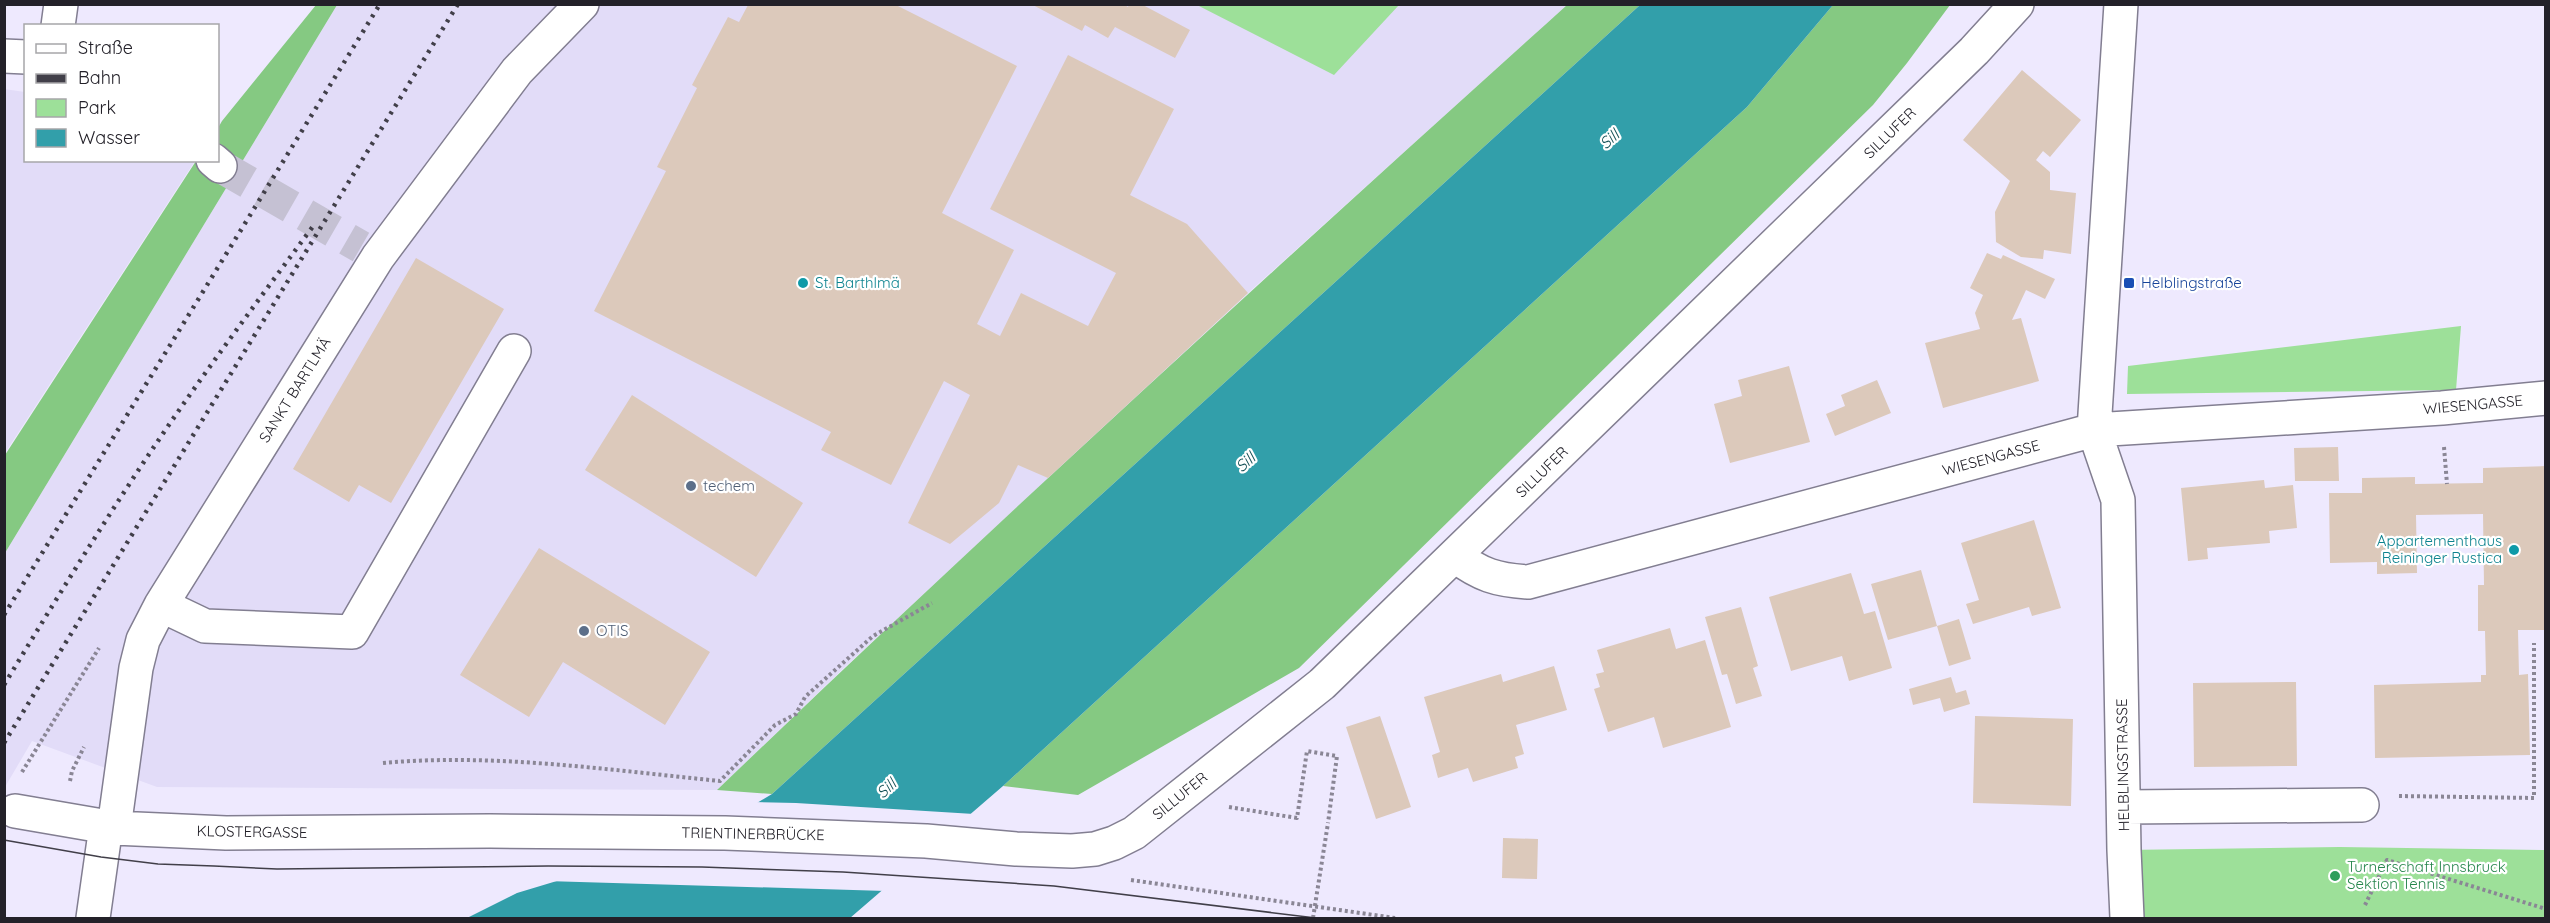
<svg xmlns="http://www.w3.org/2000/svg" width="2550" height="923" font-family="Quicksand,sans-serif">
<rect width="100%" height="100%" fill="#eee9fe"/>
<path fill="#e2dcf8" d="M337 5H1567L1248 293 846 666 717 790 157 787 32 741 5 787V553Z
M4 89 25 92 26 160 195 161 5 453Z"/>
<path fill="#9de099" d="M1197 5H1399L1334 75Z
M2461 326 2456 390 2127 394 2128 366Z
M2340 847 2545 850V918H2127L2124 850Z"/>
<path fill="#85c982" d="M316 5H337L5 553V455L196 161 218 160V128L222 121Z
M1567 5H1640L772 794 717 790C995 523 1281 263 1567 5Z
M1833 5H1950L1907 63 1873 105 1299 668 1078 795 1003 786 1747 107Z"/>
<path fill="#329faa" d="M1640 5H1833L1747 107 1003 786 850 918H467L517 893 696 839 772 794Z"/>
<path fill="#eee9fe" d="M753 802 796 803 974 814 886 891 546 881 695 836Z"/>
<path fill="#dcc9bb" d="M1031 4H1123L1128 7 1129 4H1141L1190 30 1175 58 1115 27 1108 38 1085 25 1082 31Z
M748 5H896L1017 66 942 213 1014 250 977 324 1000 336 1021 293 1088 326 1116 273 990 209 1068 55 1174 109 1130 195 1187 224 1248 293 1048 478 1018 465 999 503 950 544 908 523 970 395 944 381 891 485 821 450 831 432 594 311 666 171 657 167 697 88 692 85 728 17 739 22Z
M2022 70 2081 120 2050 157 2043 151 2036 160 2050 172V190L2076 193 2071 254 2044 250 2043 259 2021 257 1996 242 1995 212 2010 181 1963 140Z
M1987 253 2001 259 2003 255 2055 279 2045 299 2026 290 2012 320 2021 318 2039 381 1943 408 1925 343 1980 329 1975 313 1983 295 1970 288Z
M416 258 504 309 391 503 359 485 349 502 293 469Z
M1789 366 1810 442 1730 463 1714 404 1742 396 1738 380Z
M1877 380 1891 413 1835 436 1826 414 1845 406 1841 395Z
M632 395 803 503 756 577 585 470Z
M2338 447 2339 481H2295L2294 448Z
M2546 466V630H2518L2519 675 2528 674 2530 755 2375 758 2374 685 2481 682V675H2486L2485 631H2478V585H2484L2483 514 2416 515 2417 573 2377 574V562L2330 563 2329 493H2362V478L2415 477V484L2483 483V468Z
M2264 480 2265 488 2293 485 2297 528 2269 531 2270 543 2207 548 2208 559 2188 561 2181 488Z
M2034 520 2061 608 2032 616 2029 607 1973 624 1966 604 1979 600 1961 543Z
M539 548 710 652 665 725 563 662 529 717 460 675Z
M1921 570 1937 626 1959 619 1971 659 1949 666 1937 626 1888 640 1871 584Z
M1851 573 1864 614 1875 611 1892 668 1849 681 1842 656 1791 671 1769 597Z
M1741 607 1758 666 1753 668 1762 696 1736 704 1727 674 1722 675 1705 617Z
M1670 628 1676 649 1705 640 1731 727 1663 748 1654 717 1608 732 1594 689 1600 687 1596 674 1604 672 1597 650Z
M1554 666 1567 710 1516 725 1524 754 1515 757 1518 768 1473 782 1468 768 1438 778 1432 755 1440 752 1424 697 1501 674 1503 682Z
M1951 677 1956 693 1966 690 1970 704 1944 712 1940 698 1913 705 1909 689Z
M2296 682 2297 766 2194 767 2193 683Z
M1380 716 1411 807 1376 819 1346 727Z
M1975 716 2073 719 2071 806 1973 803Z
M1503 838 1538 839 1537 879 1502 878Z"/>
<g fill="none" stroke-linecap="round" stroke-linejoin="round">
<path stroke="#c5c1d3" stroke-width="33" stroke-dasharray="33 16" stroke-linecap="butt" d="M220 166 361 247"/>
<g stroke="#827e91" stroke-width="36">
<path id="minor" d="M2121 4 2094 430 2118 500 2124 850 2127 918
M58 26 61 4
M4 56 26 57
M213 160 220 166
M1455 556C1481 575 1496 580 1528 582L2094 430 2442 408 2546 398
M161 605 205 626 352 632 514 351
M2124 807 2362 805
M15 811 114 828 226 833 490 831 725 833 926 841 1016 849 1072 851 1095 849 1114 843 1134 833 1322 684 1974 51 2017 4
M114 828 136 668 143 640 161 605 378 257 517 71 582 4
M93 918 106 826"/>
</g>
<path stroke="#8a8695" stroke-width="4" stroke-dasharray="3 3" stroke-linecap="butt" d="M2444 447 2447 484
M383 763C495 753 609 770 720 781L775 725 796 714 805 697 873 636 932 603
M22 772 99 648
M70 781 72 771 84 747
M2399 796 2534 798V643
M1229 807 1297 818 1307 751 1337 756 1328 823
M1131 880 1395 918
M2365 905 2387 860 2546 909"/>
<use href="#minor" stroke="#fff" stroke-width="33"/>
<path stroke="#413f49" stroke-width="1.5" d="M4 840 101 857 158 864 214 866 277 869 548 866 702 867 843 872 1054 886 1316 918"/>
<path stroke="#413f49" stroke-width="4.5" stroke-dasharray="3 6" stroke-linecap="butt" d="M4 615 380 4
M4 685C55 601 107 516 162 435 211 363 263 294 314 225
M4 743 458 4"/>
<path stroke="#8a8695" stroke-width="4" stroke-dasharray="3 3" stroke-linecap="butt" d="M1313 918 1328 823"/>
</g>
<g fill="#0f9aa8" stroke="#fff" stroke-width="2">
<circle cx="803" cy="283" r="6"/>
<circle cx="2514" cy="550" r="6"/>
</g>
<rect fill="#1a4fb4" stroke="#fff" stroke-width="2" x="2123" y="277" width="12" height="12" rx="3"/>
<g fill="#5c6f8a" stroke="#fff" stroke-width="2">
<circle cx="691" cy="486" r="6"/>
<circle cx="584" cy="631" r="6"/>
</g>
<circle fill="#2e9e5b" stroke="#fff" stroke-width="2" cx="2335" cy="876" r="6"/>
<g text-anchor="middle" stroke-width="4.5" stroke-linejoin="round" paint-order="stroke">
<g font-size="15" fill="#232129" stroke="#fff">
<text transform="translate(1890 133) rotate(-44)" y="5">SILLUFER</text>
<text transform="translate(295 390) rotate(-58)" y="5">SANKT BARTLMÄ</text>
<text transform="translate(2473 405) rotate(-5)" y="5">WIESENGASSE</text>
<text transform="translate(1991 458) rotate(-15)" y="5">WIESENGASSE</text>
<text transform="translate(1542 472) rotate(-44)" y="5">SILLUFER</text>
<text transform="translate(2123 765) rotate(-91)" y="5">HELBLINGSTRASSE</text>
<text transform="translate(1180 796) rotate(-39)" y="5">SILLUFER</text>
<text transform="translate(252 832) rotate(1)" y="5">KLOSTERGASSE</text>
<text transform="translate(753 834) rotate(1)" y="5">TRIENTINERBRÜCKE</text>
</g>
<g font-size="15" fill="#0d838f" stroke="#fff" text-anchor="start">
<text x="815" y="288">St. Barthlmä</text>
<text x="2502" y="546" text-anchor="end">Appartementhaus<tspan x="2502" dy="17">Reininger Rustica</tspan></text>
</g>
<g font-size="15" fill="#164399" stroke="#fff" text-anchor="start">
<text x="2141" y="288">Helblingstraße</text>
</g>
<g font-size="15" fill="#4e5e75" stroke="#fff" text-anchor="start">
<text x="703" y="491">techem</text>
<text x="596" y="636">OTIS</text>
</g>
<g font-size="15" fill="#27864d" stroke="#fff" text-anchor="start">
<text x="2347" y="872">Turnerschaft Innsbruck<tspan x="2347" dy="17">Sektion Tennis</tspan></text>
</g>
<g font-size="16" font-style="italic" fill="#165258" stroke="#fff">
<text transform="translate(1609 139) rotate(-42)" y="6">Sill</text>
<text transform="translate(1245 462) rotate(-42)" y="6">Sill</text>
<text transform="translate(886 788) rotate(-43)" y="6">Sill</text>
</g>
</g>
<rect width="2550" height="923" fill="none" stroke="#232129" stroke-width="12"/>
<rect x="24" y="24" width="195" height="138" fill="#ffffff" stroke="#a7a6a9" stroke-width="1.5"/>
<rect x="36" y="44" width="30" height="9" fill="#ffffff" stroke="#a7a6a9" stroke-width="1.5"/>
<text x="78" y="54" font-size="18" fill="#232129">Straße</text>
<rect x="36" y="74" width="30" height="9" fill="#413f49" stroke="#a7a6a9" stroke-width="1.5"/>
<text x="78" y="84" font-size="18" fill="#232129">Bahn</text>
<rect x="36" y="99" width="30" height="18" fill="#9de099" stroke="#a7a6a9" stroke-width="1.5"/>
<text x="78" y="114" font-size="18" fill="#232129">Park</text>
<rect x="36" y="129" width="30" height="18" fill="#329faa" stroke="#a7a6a9" stroke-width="1.5"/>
<text x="78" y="144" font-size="18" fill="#232129">Wasser</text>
</svg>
